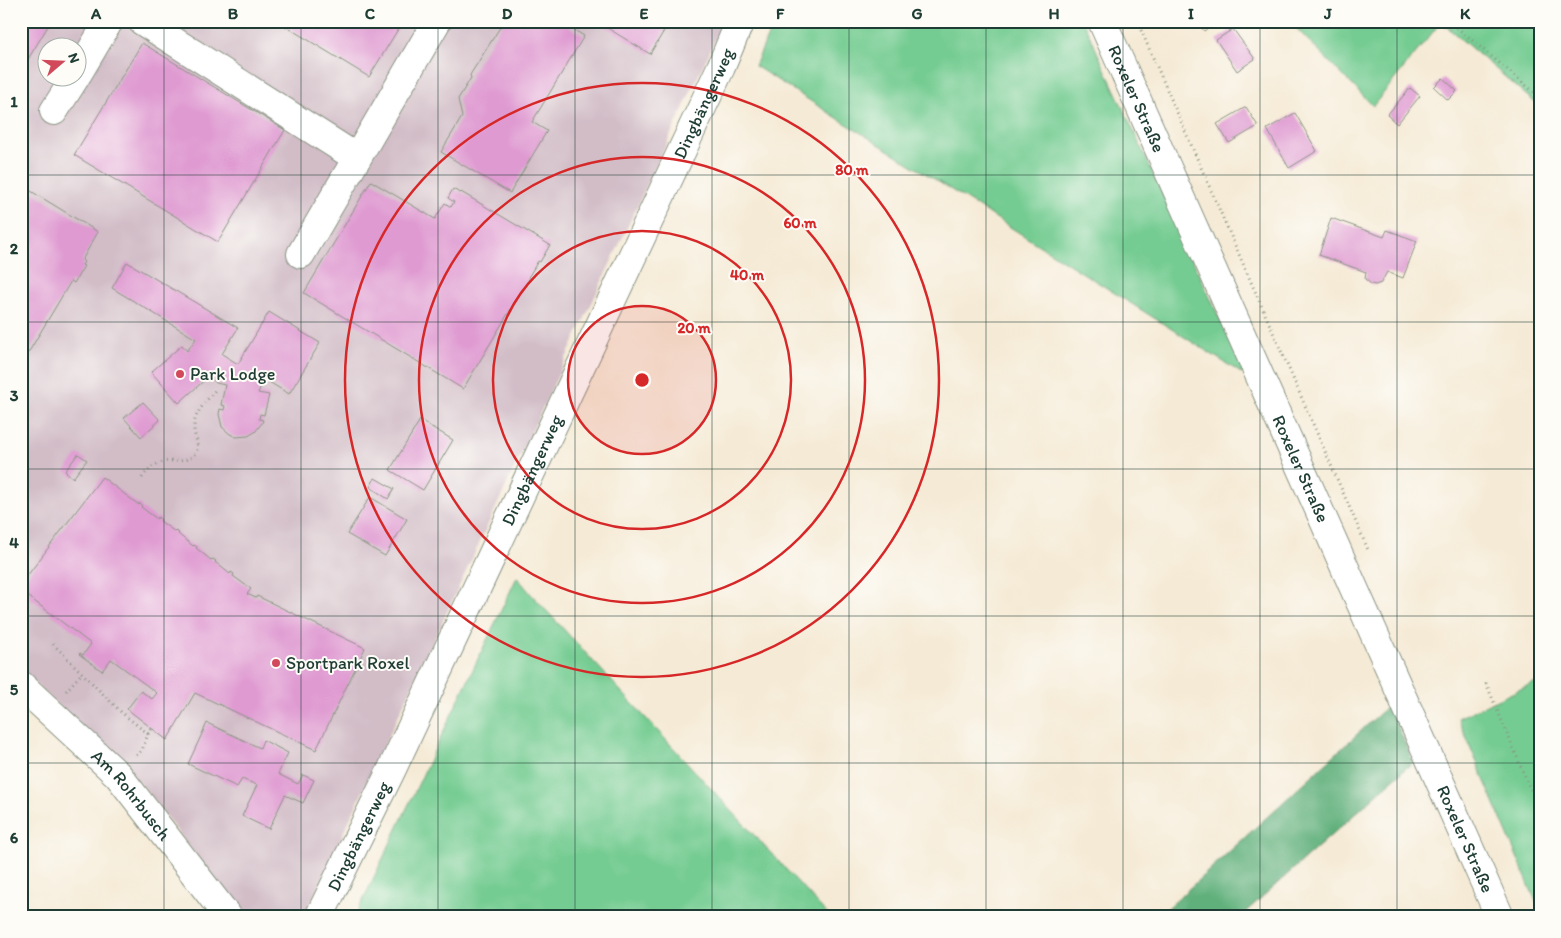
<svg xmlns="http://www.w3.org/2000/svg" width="1561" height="938" font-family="Itim,sans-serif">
<rect width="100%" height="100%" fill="#fdfcf7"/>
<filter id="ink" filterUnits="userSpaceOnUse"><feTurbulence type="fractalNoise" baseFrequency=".02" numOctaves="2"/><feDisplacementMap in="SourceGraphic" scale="10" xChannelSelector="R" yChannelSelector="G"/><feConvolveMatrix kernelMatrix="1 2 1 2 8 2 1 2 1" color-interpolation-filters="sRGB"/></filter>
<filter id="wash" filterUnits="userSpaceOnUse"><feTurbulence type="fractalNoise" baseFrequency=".0096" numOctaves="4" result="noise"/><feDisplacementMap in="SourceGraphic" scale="20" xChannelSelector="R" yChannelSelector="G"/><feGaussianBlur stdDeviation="1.12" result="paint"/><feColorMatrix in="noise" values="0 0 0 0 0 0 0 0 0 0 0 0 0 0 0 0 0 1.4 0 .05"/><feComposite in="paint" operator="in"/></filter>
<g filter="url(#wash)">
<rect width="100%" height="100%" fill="#f5ead5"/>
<path fill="#d2bdc7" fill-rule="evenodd" d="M21 21H724L304 917H243L141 784 21 670ZM48 48H78V78H48Z"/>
<path fill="#75cc92" stroke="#4a8463" d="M774 21H1083L1246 376 755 66Z
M1289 21H1540V107L1441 22 1373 106Z
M517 577 531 594 830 917H355Z
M1540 680V911L1458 718Z"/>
<path fill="#60b07c" stroke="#407658" d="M1389 705 1413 762 1240 917H1158Z"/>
<g id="blocks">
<path fill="#df9ad1" d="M21 21H51L21 71Z
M277 21H403L369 77Z
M504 21H560L584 36 532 122 547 131 510 193 441 152 462 117 458 99 471 78 470 75Z
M596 21H670L650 54Z
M1197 21H1217L1204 31Z
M1233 29 1255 59 1237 71 1216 40Z
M142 43 285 130 218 242 74 155Z
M1443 78 1457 91 1448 100 1434 87Z
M1410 88 1420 96 1397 124 1387 115Z
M1246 107 1258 126 1229 143 1217 124Z
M1295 113 1317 151 1289 168 1267 129Z
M371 181 435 219 445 203 451 207 454 202 448 198 453 189 460 193 461 192 550 245 540 262 538 261 529 276 530 277 463 389 304 293Z
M21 185 98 232 82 260 84 262 82 265 84 266 74 283 71 281 21 365Z
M1331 218 1384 237 1387 230 1417 241 1403 278 1387 272 1381 283 1375 285 1371 284 1365 279 1366 272 1319 255Z
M127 262 238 328 222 354 238 364 269 312 320 343 289 394 264 379 258 393 269 395 264 415 260 414 259 419 263 420 262 423 255 432 248 436 236 437 230 434 222 427 219 414 220 409 224 410 225 406 221 405 225 385 216 383 209 376 179 403 151 372 182 345 187 351 196 339 112 288Z
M143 402 160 420 141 437 124 418Z
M420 420 453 440 423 490 390 470Z
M78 454 87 460 73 478 65 471Z
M102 477 139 505V503L142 506 141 507 157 519 158 517 161 520 160 521 175 532 176 531 179 533 178 534 193 546 194 545 197 547 196 548 211 560 213 559 216 561 215 562 230 574 231 572 234 574 233 576 251 589 247 594 256 598 257 596 365 648 316 750 195 693 167 740 127 709 141 691 152 699 157 693 111 659 102 671 79 654 80 653 83 655 91 644 21 591V584Z
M375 478 394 489 388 499 370 487Z
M370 497 407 519 385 556 347 534Z
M207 723 260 748 263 740 288 753 278 774 298 784 303 775 314 780 303 803 285 795 269 829 242 816 257 785 242 779 237 787 188 764Z"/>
</g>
</g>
<g filter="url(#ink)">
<use href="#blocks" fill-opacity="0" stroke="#8a9484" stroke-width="1"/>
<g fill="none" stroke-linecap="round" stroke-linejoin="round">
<g stroke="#8a9484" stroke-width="30">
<g id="minor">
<path d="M142 21 357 158"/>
<path d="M78 73 109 21"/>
<path d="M54 111 75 78"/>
<path d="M301 254 437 21"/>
<path id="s1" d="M21 685 118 775 228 917"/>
</g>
</g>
<g stroke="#8a9484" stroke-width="30">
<g id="major">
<path id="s2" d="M1102 21 1500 917"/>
<path id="s3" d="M319 917 391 771 721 67 740 21"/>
</g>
</g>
<path stroke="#8a9484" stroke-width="3" stroke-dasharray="1 4" stroke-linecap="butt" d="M1137 21 1369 552
M1449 21 1540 97
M142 478C147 471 151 466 160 463 172 458 187 466 196 452 200 445 194 436 194 429 193 413 207 401 216 389
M53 644 122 713 148 734 142 750 136 756
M1486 683 1540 812
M66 691 82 673
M148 734 152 728"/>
<use href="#minor" stroke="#fff" stroke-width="28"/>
<use href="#major" stroke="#fff" stroke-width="28"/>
</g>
</g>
<path fill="none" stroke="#1f3d34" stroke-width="1" stroke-opacity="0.55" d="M164 21V917M301 21V917M438 21V917M575 21V917M712 21V917M849 21V917M986 21V917M1123 21V917M1260 21V917M1397 21V917M21 175H1540M21 322H1540M21 469H1540M21 616H1540M21 763H1540"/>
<circle cx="642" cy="380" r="74" fill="#d62828" fill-opacity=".12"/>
<g fill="none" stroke="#d62828" stroke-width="2.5">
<circle cx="642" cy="380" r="74"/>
<circle cx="642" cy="380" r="149"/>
<circle cx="642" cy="380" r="223"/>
<circle cx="642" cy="380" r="297"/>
</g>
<g fill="#d1495b" stroke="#fdfcf7" stroke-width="2">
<circle cx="180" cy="374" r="5"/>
<circle cx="276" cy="663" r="5"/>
</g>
<g text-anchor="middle" stroke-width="4" stroke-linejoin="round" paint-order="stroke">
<g font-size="18" fill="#1f3d34" stroke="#fdfcf7">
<text dy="6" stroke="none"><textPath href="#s2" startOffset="85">Roxeler Straße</textPath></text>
<text dy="6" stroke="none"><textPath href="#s3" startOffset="900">Dingbängerweg</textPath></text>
<text dy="6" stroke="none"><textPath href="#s2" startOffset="490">Roxeler Straße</textPath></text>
<text dy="6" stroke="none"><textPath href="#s3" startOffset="495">Dingbängerweg</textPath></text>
<text dy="6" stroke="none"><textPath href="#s1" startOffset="156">Am Rohrbusch</textPath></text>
<text dy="6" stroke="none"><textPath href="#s3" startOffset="90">Dingbängerweg</textPath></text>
<text dy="6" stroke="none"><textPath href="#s2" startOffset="895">Roxeler Straße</textPath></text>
</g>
<g font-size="18" fill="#1f3d34" stroke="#fdfcf7" text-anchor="start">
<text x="190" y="380">Park Lodge</text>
<text x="286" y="669">Sportpark Roxel</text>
</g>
</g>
<circle cx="642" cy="380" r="8" fill="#d62828" stroke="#fdfcf7" stroke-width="2.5"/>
<g font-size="15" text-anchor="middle" font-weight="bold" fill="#d62828" stroke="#fdfcf7" stroke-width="4" stroke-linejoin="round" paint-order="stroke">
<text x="852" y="175">80 m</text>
<text x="800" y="228">60 m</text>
<text x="747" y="280">40 m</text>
<text x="694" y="333">20 m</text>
</g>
<rect width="1561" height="938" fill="none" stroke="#fdfcf7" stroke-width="55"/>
<g transform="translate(62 62) rotate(71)"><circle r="24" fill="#fdfcf7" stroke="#a4b0a9"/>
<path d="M0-4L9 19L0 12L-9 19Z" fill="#d1495b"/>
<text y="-8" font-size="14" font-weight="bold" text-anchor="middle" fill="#1f3d34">N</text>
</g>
<rect x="28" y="28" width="1506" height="882" fill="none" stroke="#1f3d34" stroke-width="2"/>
<g font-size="16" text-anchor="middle" font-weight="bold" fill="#1f3d34">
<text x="96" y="19">A</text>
<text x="233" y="19">B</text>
<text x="370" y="19">C</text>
<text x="507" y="19">D</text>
<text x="644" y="19">E</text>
<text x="780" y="19">F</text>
<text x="917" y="19">G</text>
<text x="1054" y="19">H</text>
<text x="1191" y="19">I</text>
<text x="1328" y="19">J</text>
<text x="1465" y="19">K</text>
<text x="14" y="107">1</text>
<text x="14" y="254">2</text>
<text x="14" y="401">3</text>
<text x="14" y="548">4</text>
<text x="14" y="695">5</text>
<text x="14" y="843">6</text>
</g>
</svg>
